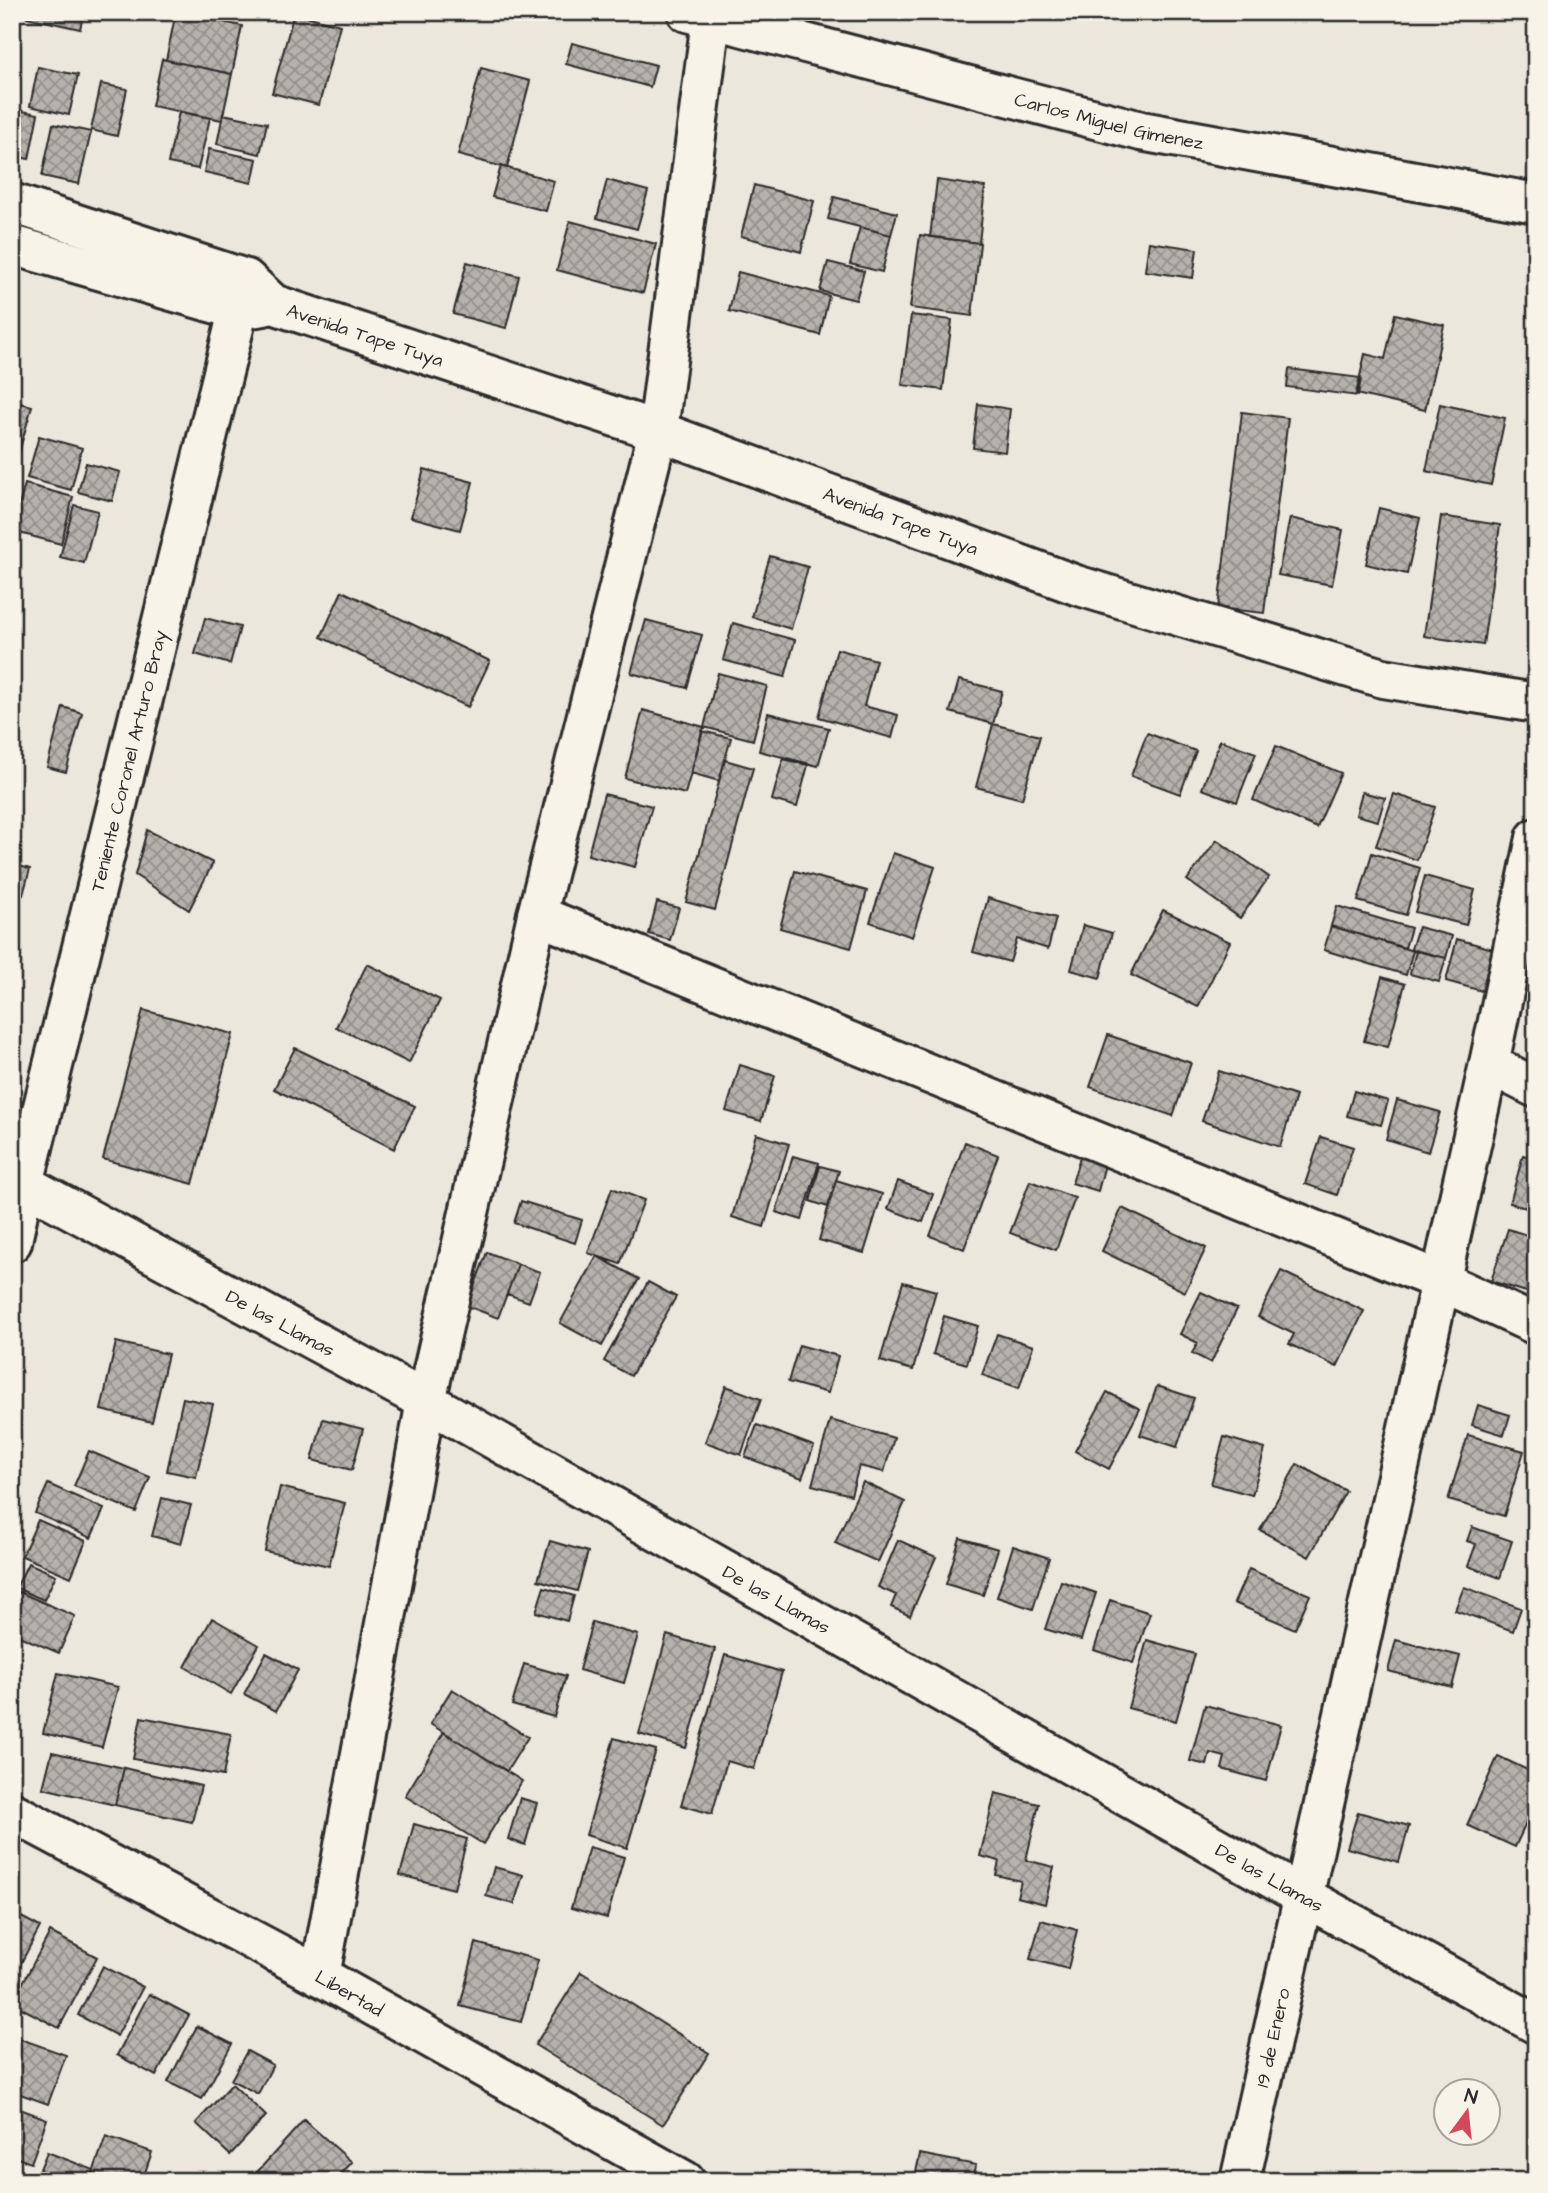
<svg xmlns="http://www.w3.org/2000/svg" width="1548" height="2193" font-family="'Architects Daughter',sans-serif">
<defs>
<pattern id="building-cross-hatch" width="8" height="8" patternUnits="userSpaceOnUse" patternTransform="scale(1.75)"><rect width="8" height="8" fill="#b5b2ab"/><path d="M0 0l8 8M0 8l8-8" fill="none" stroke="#93918b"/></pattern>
</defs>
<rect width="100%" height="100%" fill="#ebe7dd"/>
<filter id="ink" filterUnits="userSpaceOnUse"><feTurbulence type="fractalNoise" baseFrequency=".0143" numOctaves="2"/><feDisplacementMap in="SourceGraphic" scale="14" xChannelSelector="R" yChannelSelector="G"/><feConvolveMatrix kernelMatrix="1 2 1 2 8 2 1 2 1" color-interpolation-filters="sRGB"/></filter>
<g filter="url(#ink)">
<path fill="url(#building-cross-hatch)" stroke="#2b2b2b" stroke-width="2" d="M27 12H84L80 29 26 17Z
M176 12 242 26 232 74 166 60Z
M294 13 340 25 319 105 272 93Z
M572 43 656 65 650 87 566 64Z
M162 59 232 74 222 120 152 106Z
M38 67 78 75 69 115 30 106Z
M481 68 530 81 507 168 458 155Z
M101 84 127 89 117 136 91 130Z
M12 109 38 114 29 159 12 156Z
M179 112 210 118 198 169 168 163Z
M223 114 267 123 260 154 217 144Z
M53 124 91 132 79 184 42 176Z
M209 149 257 159 252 183 204 172Z
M501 166 554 181 546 211 492 197Z
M607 180 648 191 637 229 597 218Z
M937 180 985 187 979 243 930 237Z
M754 185 814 201 801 252 741 236Z
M834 197 897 213 891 235 828 219Z
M570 221 656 244 643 293 557 270Z
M860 227 891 235 882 272 850 264Z
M920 235 980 243 972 316 910 308Z
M1149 242 1197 249 1193 278 1145 271Z
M467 262 519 276 506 328 453 314Z
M828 262 864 271 856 300 820 291Z
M738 272 829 296 820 335 729 311Z
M1395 314 1444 325 1425 410 1356 394 1365 354 1385 359Z
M911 315 952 320 943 390 902 385Z
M1289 369 1361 378 1358 396 1287 387Z
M12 401 32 406 16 463 12 462Z
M978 404 1010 409 1005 452 973 448Z
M1440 404 1505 418 1491 485 1426 471Z
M1242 412 1288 418 1264 613 1218 608Z
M39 436 82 448 71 490 27 478Z
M86 463 120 472 112 501 78 492Z
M424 469 473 482 460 530 411 517Z
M25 484 73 497 61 544 12 531Z
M74 505 98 511 84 563 60 557Z
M1379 508 1420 518 1407 574 1366 564Z
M1441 516 1500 525 1483 645 1424 636Z
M1290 518 1343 530 1332 585 1278 575Z
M770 556 808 567 791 629 752 617Z
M342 591 490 661 468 707 321 637Z
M205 618 240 627 230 664 195 654Z
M646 620 702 635 687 688 631 673Z
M733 623 795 640 785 677 723 660Z
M837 649 876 660 864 706 898 715 892 738 819 717Z
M718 673 767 686 753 740 704 727Z
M959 680 1002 691 993 724 950 712Z
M63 707 82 713 66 772 47 767Z
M643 710 704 727 685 794 625 778Z
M768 713 829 728 818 766 759 751Z
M993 724 1040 736 1022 799 976 787Z
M702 731 731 738 719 781 691 773Z
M1147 733 1196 751 1180 794 1131 776Z
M1220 740 1256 753 1237 802 1202 789Z
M1276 746 1341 773 1317 828 1253 800Z
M783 759 808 765 797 807 772 800Z
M725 760 753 768 715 910 686 902Z
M1362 792 1385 798 1378 821 1356 815Z
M604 794 652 806 635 867 588 855Z
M1394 794 1435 807 1417 860 1376 846Z
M147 830 213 863 189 910 135 875Z
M1217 840 1269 877 1240 918 1187 880Z
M893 853 935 867 912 937 870 922Z
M1372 853 1420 868 1406 915 1358 901Z
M12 864 30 869 23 895 12 892Z
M795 871 867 891 851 948 780 928Z
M1425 876 1475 890 1466 925 1415 912Z
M988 898 1056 918 1048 949 1017 939 1010 962 973 952Z
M657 902 679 908 670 940 649 934Z
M1337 906 1411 928 1405 948 1331 926Z
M1163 910 1230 942 1198 1007 1131 975Z
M1083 925 1112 933 1100 978 1071 970Z
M1331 926 1413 951 1406 975 1324 950Z
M1418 927 1452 936 1446 958 1411 949Z
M1457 939 1493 949 1482 991 1446 981Z
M1416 951 1446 958 1439 982 1410 974Z
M367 964 440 1000 409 1063 336 1027Z
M1382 977 1405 984 1388 1047 1364 1041Z
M143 1010 233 1034 193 1184 103 1159Z
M1108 1035 1191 1063 1173 1116 1090 1087Z
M295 1048 415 1106 394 1149 274 1089Z
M740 1065 775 1076 761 1121 726 1111Z
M1219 1071 1296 1096 1280 1147 1202 1121Z
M1354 1091 1388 1101 1381 1125 1347 1116Z
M1397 1100 1440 1112 1428 1152 1386 1139Z
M756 1134 789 1144 764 1227 732 1217Z
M1321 1137 1353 1147 1337 1195 1305 1184Z
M965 1142 998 1155 964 1249 930 1236Z
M1081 1154 1106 1161 1098 1191 1072 1183Z
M1523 1155 1536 1159V1211L1510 1203Z
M793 1156 819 1163 802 1220 776 1212Z
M820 1166 839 1171 828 1207 810 1201Z
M836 1180 882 1194 864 1253 819 1240Z
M898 1181 933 1194 923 1222 888 1209Z
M1030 1181 1075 1198 1056 1250 1010 1233Z
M612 1188 644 1200 620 1264 588 1253Z
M521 1201 582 1220 575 1243 514 1223Z
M1122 1208 1206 1248 1185 1292 1102 1251Z
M1508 1229 1536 1238V1295L1491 1281Z
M487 1252 518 1264 498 1318 467 1306Z
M597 1256 639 1279 602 1346 560 1323Z
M518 1264 540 1272 529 1302 507 1294Z
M1281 1271 1364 1311 1337 1367 1289 1344 1294 1334 1258 1317Z
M648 1282 676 1297 631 1376 604 1361Z
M903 1282 936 1291 913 1370 880 1361Z
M1201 1292 1237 1309 1211 1363 1192 1353 1198 1343 1180 1334Z
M944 1316 978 1326 967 1364 933 1354Z
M997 1334 1033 1346 1019 1388 982 1375Z
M116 1342 168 1354 152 1422 101 1410Z
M799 1345 838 1356 828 1393 788 1382Z
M726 1386 761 1399 741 1455 705 1442Z
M1157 1386 1194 1398 1177 1447 1140 1435Z
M1107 1392 1140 1409 1109 1469 1075 1451Z
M183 1398 213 1404 196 1477 167 1471Z
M1478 1405 1510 1415 1504 1435 1472 1425Z
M323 1419 363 1429 352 1470 312 1460Z
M830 1420 894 1438 884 1472 859 1466 851 1495 812 1485Z
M757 1425 814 1446 802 1478 745 1457Z
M1468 1435 1524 1451 1504 1516 1448 1500Z
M1224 1437 1265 1449 1252 1495 1211 1484Z
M89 1451 150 1477 136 1512 74 1486Z
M1297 1464 1346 1491 1309 1557 1260 1530Z
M863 1482 905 1502 878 1562 835 1543Z
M48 1484 104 1509 91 1538 35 1513Z
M280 1487 345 1503 329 1566 265 1551Z
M162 1498 191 1505 181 1544 152 1536Z
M38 1520 86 1541 71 1577 22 1556Z
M1472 1527 1512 1541 1500 1578 1468 1566 1476 1544 1467 1541Z
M960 1538 998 1549 983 1595 946 1584Z
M898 1540 936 1557 910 1616 891 1607 896 1595 878 1587Z
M550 1541 588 1552 577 1591 538 1580Z
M1013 1546 1049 1558 1033 1609 997 1597Z
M28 1563 56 1575 44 1600 16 1588Z
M1249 1569 1310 1595 1295 1629 1234 1603Z
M1061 1581 1096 1593 1081 1640 1045 1629Z
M544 1587 574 1596 567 1621 536 1612Z
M1464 1587 1521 1608 1513 1631 1455 1610Z
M12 1589 75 1616 59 1653 12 1633Z
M1110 1600 1150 1613 1133 1663 1094 1650Z
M212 1618 259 1645 231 1694 185 1667Z
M592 1622 638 1635 624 1683 579 1670Z
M667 1635 715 1649 686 1748 639 1734Z
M1147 1640 1195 1654 1176 1721 1128 1708Z
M1396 1640 1460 1656 1452 1687 1388 1671Z
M266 1653 298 1670 276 1711 244 1694Z
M725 1655 782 1672 754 1769 727 1761 712 1814 681 1805Z
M524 1664 566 1676 554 1717 512 1705Z
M58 1673 118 1687 102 1747 43 1733Z
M452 1689 528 1737 507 1771 430 1724Z
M1205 1705 1281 1725 1266 1781 1222 1769 1225 1757 1210 1753 1207 1765 1190 1761Z
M141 1717 231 1734 223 1776 133 1759Z
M444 1732 522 1781 483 1844 405 1796Z
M614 1738 656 1750 627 1848 586 1835Z
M52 1752 124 1768 115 1805 43 1788Z
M1498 1756 1536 1774V1802L1515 1847 1467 1825Z
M124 1768 201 1786 192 1822 115 1805Z
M995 1793 1039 1804 1026 1860 1054 1867 1045 1904 1017 1897 1021 1881 996 1875 999 1861 980 1856Z
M520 1798 537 1803 525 1845 508 1839Z
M1358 1812 1409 1826 1399 1862 1347 1848Z
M414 1824 467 1839 454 1889 400 1875Z
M589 1847 624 1857 607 1918 571 1908Z
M494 1867 523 1875 514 1904 486 1896Z
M12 1912 40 1927 12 1980Z
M1041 1920 1077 1930 1068 1969 1030 1959Z
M50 1932 97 1957 59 2028 12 2003Z
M476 1943 538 1960 521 2022 460 2006Z
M103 1966 143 1987 117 2036 78 2015Z
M581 1972 709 2053 663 2125 535 2045Z
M149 1994 189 2015 156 2076 117 2055Z
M197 2026 232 2044 202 2099 168 2082Z
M12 2036 66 2055 48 2104 12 2091Z
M247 2051 273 2065 258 2094 231 2080Z
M232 2084 266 2116 230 2155 196 2123Z
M12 2106 47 2119 31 2163 12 2156Z
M304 2120 352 2162 335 2181H249Z
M106 2136 152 2152 142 2181H90Z
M47 2152 94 2170 90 2181H35Z
M920 2154 976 2165 973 2181H914Z"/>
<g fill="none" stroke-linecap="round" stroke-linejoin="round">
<g stroke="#2b2b2b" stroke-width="44">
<g id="minor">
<path id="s1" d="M687 12 1141 131 1536 203"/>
<path id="s2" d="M12 203 246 279 273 304 658 431 1076 585 1383 678 1536 703"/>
<path d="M12 245 238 310 264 306"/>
<path d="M537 915 1441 1281 1536 1325"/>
<path d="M1489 1064 1536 1088"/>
<path id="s3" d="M12 1181 24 1184 426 1401 1303 1896 1536 2024"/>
<path id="s4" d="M12 1242 24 1184 246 279"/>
<path id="s5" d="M12 1812 320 1976 685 2181"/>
<path d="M320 1976 426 1401 537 915 658 431 712 12"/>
<path id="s6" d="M1240 2181 1489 1064 1536 838"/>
</g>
</g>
<use href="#minor" stroke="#f7f3e8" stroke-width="38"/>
</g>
</g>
<g text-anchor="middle" stroke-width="7" stroke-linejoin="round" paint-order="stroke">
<g font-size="19" fill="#2b2b2b" stroke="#f7f3e8">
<text dy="7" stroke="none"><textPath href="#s1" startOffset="436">Carlos Miguel Gimenez</textPath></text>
<text dy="7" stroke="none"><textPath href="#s2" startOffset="380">Avenida Tape Tuya</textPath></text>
<text dy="7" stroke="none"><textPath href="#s2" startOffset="947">Avenida Tape Tuya</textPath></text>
<text dy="7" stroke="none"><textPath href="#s4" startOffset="495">Teniente Coronel Arturo Bray</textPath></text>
<text dy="7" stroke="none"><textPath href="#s3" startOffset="304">De las Llamas</textPath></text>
<text dy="7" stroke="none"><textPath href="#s3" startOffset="872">De las Llamas</textPath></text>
<text dy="7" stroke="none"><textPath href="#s3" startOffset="1438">De las Llamas</textPath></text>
<text dy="7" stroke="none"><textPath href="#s5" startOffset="383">Libertad</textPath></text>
<text dy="7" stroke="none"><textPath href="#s6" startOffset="147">19 de Enero</textPath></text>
</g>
</g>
<rect width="1548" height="2193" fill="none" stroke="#f7f3e8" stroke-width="42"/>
<rect x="21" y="21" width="1506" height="2151" fill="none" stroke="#2b2b2b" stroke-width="2.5" filter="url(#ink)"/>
<g transform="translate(1467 2112) rotate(15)"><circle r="33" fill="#f7f3e8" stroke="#a5a39c" stroke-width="2"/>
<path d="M0-5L12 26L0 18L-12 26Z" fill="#d1495b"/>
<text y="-10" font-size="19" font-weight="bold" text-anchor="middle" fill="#2b2b2b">N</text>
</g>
</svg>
